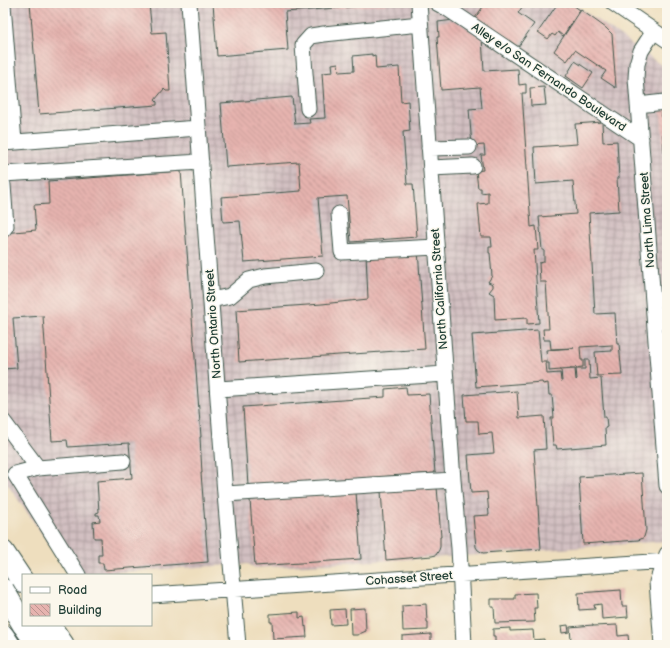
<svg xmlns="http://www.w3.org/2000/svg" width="670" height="648" font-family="'Balsamiq Sans',sans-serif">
<defs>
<pattern id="industrial-grid" width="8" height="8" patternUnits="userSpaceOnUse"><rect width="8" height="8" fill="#d2bfc1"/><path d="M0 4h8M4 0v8" fill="none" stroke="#aa9c9e"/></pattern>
<pattern id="building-back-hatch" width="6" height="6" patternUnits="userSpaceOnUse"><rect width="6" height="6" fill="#e6b3af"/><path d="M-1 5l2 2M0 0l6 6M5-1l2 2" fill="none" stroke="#ba938f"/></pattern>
</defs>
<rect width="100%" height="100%" fill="#fbf7ec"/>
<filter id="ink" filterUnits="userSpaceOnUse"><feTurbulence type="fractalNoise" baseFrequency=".025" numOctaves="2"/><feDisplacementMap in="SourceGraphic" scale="8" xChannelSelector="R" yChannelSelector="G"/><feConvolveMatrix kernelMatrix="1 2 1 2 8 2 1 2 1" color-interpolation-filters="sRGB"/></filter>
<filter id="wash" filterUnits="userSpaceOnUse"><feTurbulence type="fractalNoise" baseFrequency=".012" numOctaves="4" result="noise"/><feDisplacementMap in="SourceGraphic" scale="16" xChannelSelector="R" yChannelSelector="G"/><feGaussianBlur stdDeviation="0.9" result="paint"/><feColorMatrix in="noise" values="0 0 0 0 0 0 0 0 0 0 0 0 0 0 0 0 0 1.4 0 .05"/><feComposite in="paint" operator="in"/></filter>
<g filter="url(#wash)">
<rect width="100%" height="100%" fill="#eedebe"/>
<path fill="url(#industrial-grid)" d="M3 3H573L667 69V541L480 555 255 568 248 564 71 575 3 478Z"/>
<g id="blocks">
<path fill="url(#building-back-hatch)" d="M30 3H139L144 7 146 4H149L152 33 166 32 170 91H166L164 89 155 100 157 102V105L39 114Z
M213 3H387V4L285 12 288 50 217 56Z
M484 3H525L518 13 534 24 518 47 514 46 515 45 475 18 485 4Z
M558 3H570L580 10 563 36 558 32 555 36 552 34 548 39 538 32Z
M581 10 606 28 612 34 616 88 601 78 606 71 575 50 567 61 554 51Z
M454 20 482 38 484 71 518 69 519 85 526 84V93H522L531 227 536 226 538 250H534L539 323 527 324V318L495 320 494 295 489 292 493 287V284L488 282 492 276 490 253H489V247H492L491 237H481L478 204 488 203V192L481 193V188H478L476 171 483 170 481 155H485L484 145 472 146 469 109 482 108 480 87 441 90 437 37H439L438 22Z
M372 54V56L375 55 376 69 399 67 401 102 408 101 410 131 403 132 407 184H413L417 237 351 242 347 196 318 198 323 256 244 262 240 221 223 222 221 197 301 191 299 162 226 167 221 103 292 97 295 124 310 123 309 119 325 118 322 73 333 72 332 64 338 63 339 72 354 71 353 56Z
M575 61 593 73 583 88 566 76Z
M544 87 546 105 531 106 530 88Z
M667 109V176H666L661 112 662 110Z
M602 122 603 142 617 141 619 178H617L619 211 589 213 595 314 615 313 617 344H619L622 375 597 376 595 352 612 351V345L580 347 581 360H583V367L561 369V370L549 371V363H546L547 374 560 373 561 381H562L561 370 575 369 576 380 577 379 576 369H585V360H589L590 379 601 378 604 417H606L607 427 605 428 606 445 557 449 556 445H553L551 418H554L552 395H549L548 383 543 384 542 382 476 387 472 335 538 330 541 362H547L546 350 574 348 551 349 550 340H544L543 329H549L546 282H540L539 263 544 262V250H542L539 217 576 214 573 181 536 184 534 147 577 144 575 124Z
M181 171 201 437H200L202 473H201L208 562 104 570 103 563H98V555H102L101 538H94L93 522 100 521 99 515H96V513L99 512 97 481 132 478 129 443 68 447 67 440 52 441 43 316 13 318 17 368 3 369V247L5 246 3 233 36 230 34 205 49 204 48 181Z
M418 250 425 349 239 362 236 310 322 304 368 299 366 254Z
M406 387 407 395 429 394 435 473 248 486 243 407 385 397V389Z
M517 391 519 418 544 416 546 449 534 450 541 549 483 553 478 550 476 547 473 516 489 515 487 492 471 493 468 455 494 453 492 433 479 434 478 421H466L464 395Z
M642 473 646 530 644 537 641 539 638 540 583 544 579 477Z
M437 487 441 537H440V547L439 550 436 555 432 556 386 560 381 491Z
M356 492 361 559 255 566 250 500Z
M621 590 622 606H627L628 617 602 619 601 604 594 605 595 609 579 610 578 593Z
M536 593 537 608H534L535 622 495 623 494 607H491V599H515V594Z
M426 604 427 622H428V630L403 631 402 606Z
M365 608 366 631 357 635H351L350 609Z
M345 609 346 624 331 625 330 610Z
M299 612V618L304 617 305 627 306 626 307 637 273 639 272 622H270V614Z
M568 625 569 632 562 633 561 626Z
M593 625V626L617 625 618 636 628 635 629 645H574V641H571L570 627Z
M510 628V631L533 630 534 640 544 639V645H508V643L495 644V636H493V629Z
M431 634V645H402V636Z"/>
</g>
</g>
<g filter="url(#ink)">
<use href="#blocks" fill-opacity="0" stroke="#3e5549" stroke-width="1"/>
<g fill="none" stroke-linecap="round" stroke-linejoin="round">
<g stroke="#3e5549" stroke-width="17">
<path id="minor" d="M189 3 225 494 238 645
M419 3 453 480 459 548 464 645
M437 3 448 9 641 139
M613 3 667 40
M3 5 14 142
M654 31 641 51 637 64 636 78 667 486
M638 105 665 102 667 101
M308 109 305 73 303 45 311 36 324 34 420 24
M3 143 198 128
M429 148 469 147
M431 168 473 166
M3 174 201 162
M3 185 6 226 3 230
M339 214 342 252 436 247
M211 300 230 296 249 280 265 276 316 271
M218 389 445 374
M3 421 38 468 123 461
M38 468 15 474 78 575
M225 494 453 480
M151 595 667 561
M662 645 657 582 667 554"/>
</g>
<g stroke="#3e5549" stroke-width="24">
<path id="highway" d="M3 552 23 582
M24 625 38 645
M49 625 63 645
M3 636 9 645"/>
</g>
<use href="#minor" stroke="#fff" stroke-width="15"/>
<use href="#highway" stroke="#fff" stroke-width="22"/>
<g stroke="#3e5549" stroke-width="24" stroke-linecap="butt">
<path id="highway-bridge" d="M3 590 23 624"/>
</g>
<use href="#highway-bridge" stroke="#fff" stroke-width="22"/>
</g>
</g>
<g text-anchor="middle" stroke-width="3" stroke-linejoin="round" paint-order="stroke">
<g font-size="12" fill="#1f3d34" stroke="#fbf7ec">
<text transform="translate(549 77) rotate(34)" y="4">Alley e/o San Fernando Boulevard</text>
<text transform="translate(647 220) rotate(-94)" y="4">North Lima Street</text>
<text transform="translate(439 289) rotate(-94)" y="4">North California Street</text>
<text transform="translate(213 324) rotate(-94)" y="4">North Ontario Street</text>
<text transform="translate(409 578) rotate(-4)" y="4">Cohasset Street</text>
</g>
</g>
<rect width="670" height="648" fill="none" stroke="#fbf7ec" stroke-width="16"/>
<rect x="22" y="574" width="130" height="52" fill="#fbf7ec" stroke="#a3ada2"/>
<rect x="30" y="587" width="20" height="6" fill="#ffffff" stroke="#a3ada2"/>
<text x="58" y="594" font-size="12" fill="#1f3d34">Road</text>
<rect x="30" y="604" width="20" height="12" fill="url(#building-back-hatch)" stroke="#a3ada2"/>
<text x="58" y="614" font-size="12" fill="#1f3d34">Building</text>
</svg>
